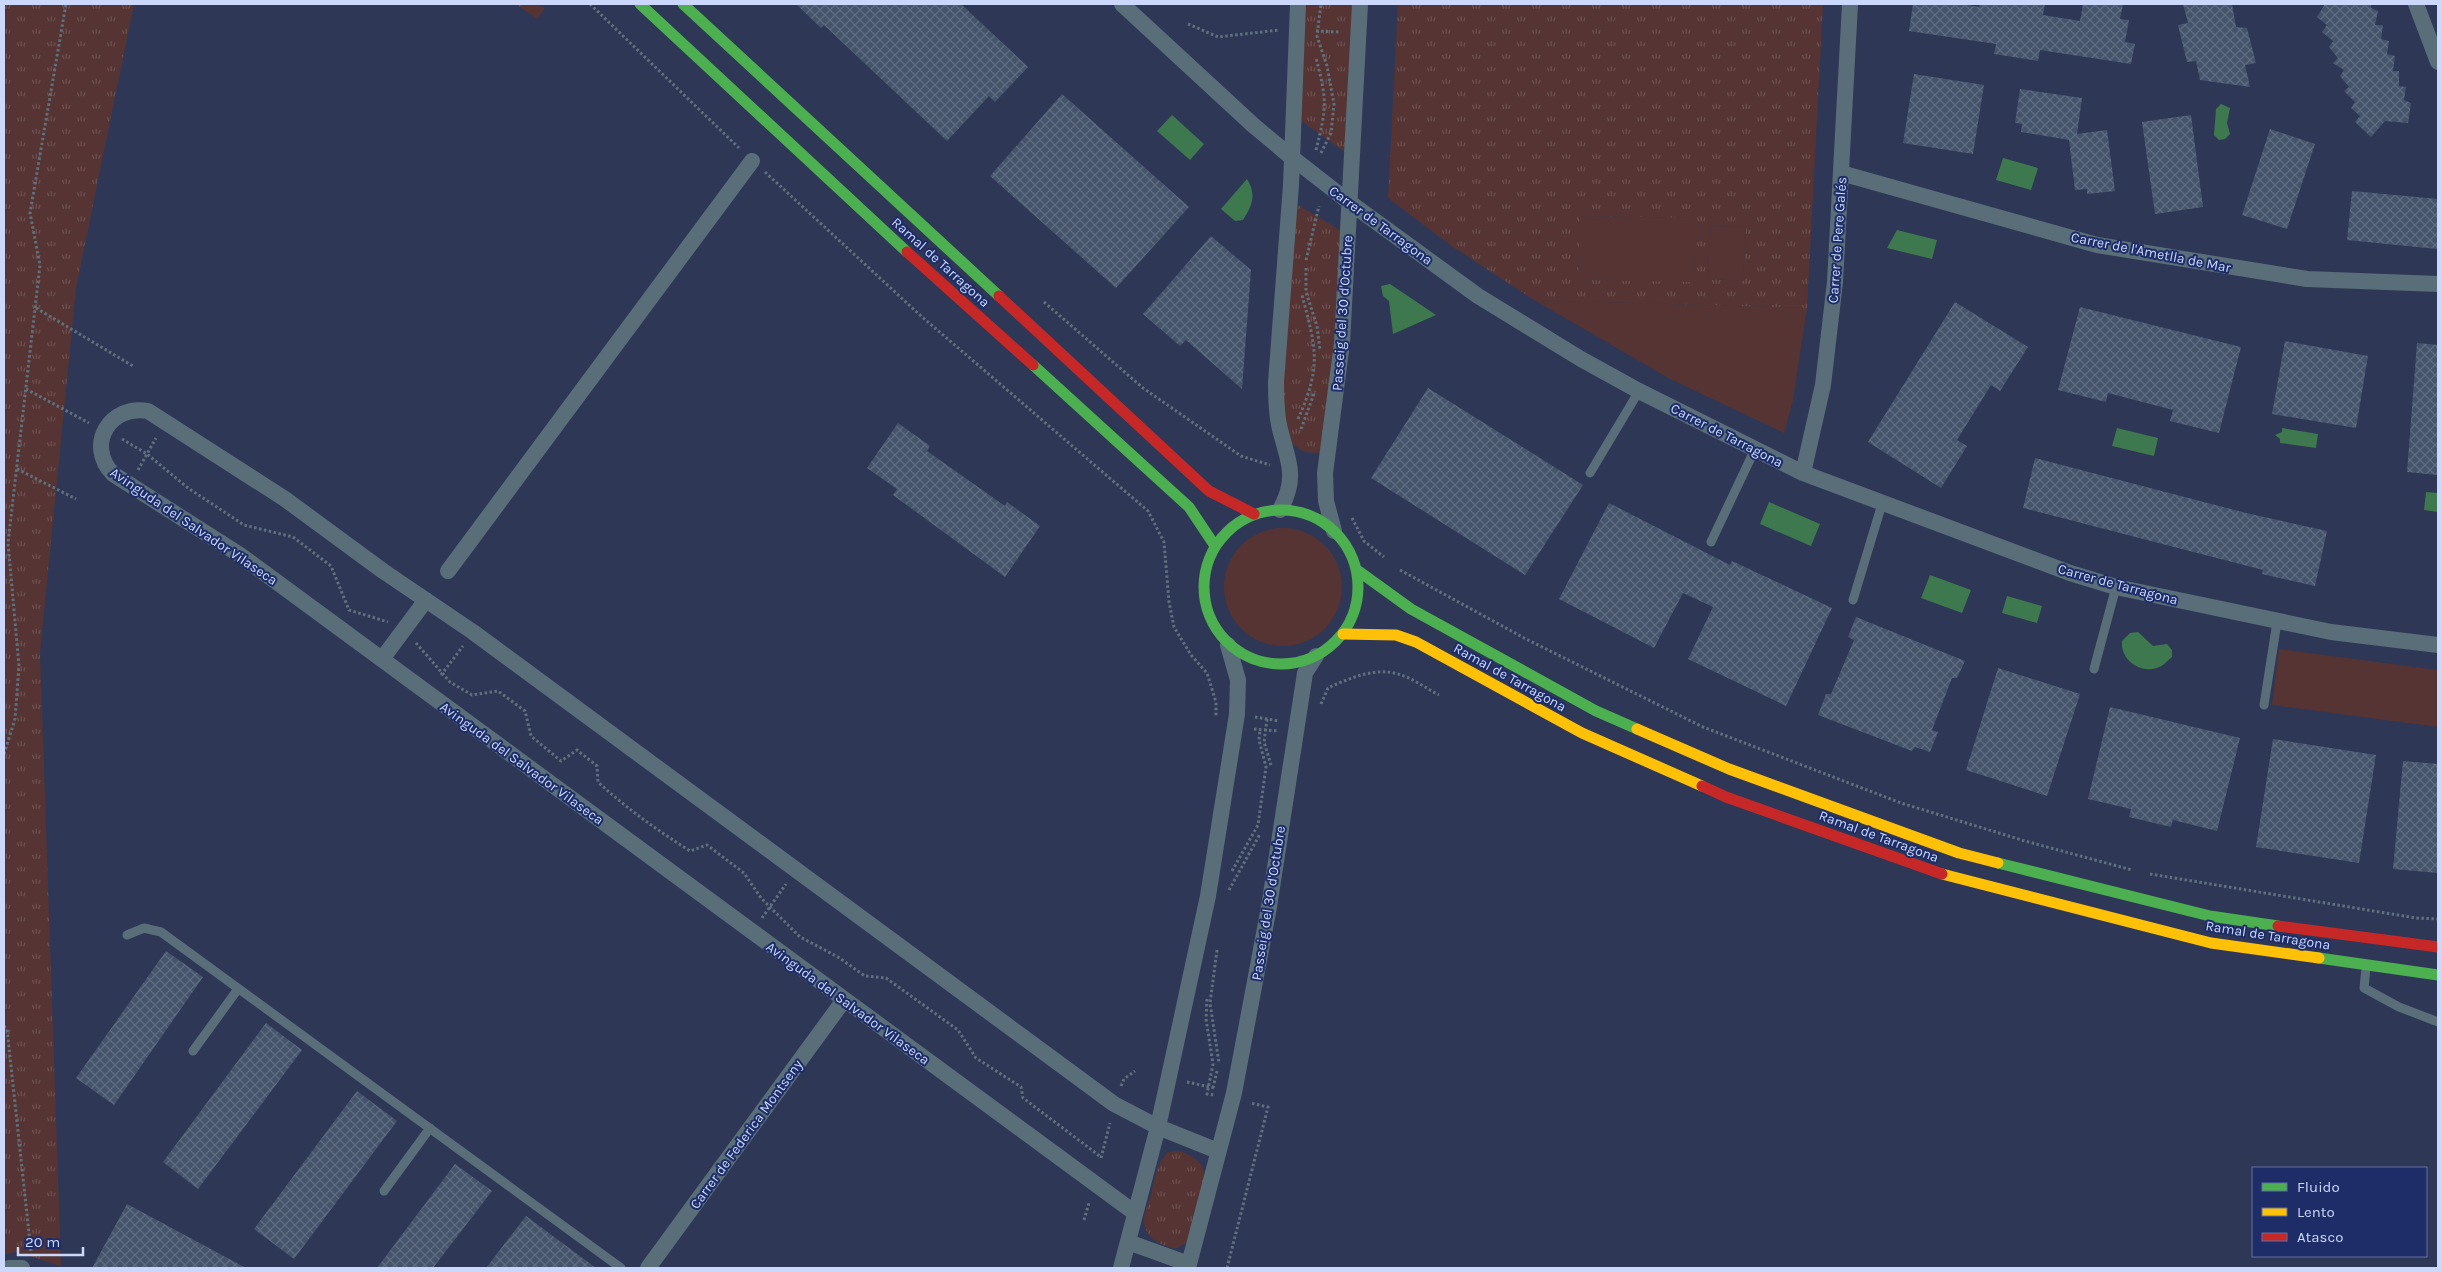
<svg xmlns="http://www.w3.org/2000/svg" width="2442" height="1272" font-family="Karla,sans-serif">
<defs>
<pattern id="park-tufts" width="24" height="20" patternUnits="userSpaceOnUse" patternTransform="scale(1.25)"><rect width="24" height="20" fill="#563433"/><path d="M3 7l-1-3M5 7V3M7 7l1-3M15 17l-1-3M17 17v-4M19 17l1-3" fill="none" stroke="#6d5151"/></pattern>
<pattern id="building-cross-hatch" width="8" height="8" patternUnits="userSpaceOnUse" patternTransform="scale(1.25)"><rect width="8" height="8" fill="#45546b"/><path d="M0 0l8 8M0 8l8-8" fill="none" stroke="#5e6c81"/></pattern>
</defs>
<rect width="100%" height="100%" fill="#2f3756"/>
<path fill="#563433" d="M1579 216 1696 218 1694 283 1578 280Z
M1711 226 1746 228 1743 281 1707 279Z
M1534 300 1807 308 1793 400 1784 433 1670 379Z
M1224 587a59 59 0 1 1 118 0a59 59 0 1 1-118 0Z
M2279 649 2438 670V727L2272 705Z"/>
<path fill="url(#park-tufts)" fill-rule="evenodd" d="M4 4H134L76 288 40 652 61 1266 17 1252 4 1254Z
M516 4H538L544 9 537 19Z
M1306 4H1353L1345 152 1300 120Z
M1398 4H1823L1807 308 1534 300 1453 247 1388 198ZM1580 216 1695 218 1694 282 1578 280ZM1711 226 1746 228 1743 281 1707 279Z
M1296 204 1340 230 1334 346 1320 453 1305 452 1293 445 1287 426 1282 389Z
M1179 1151C1189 1154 1203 1161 1204 1173 1205 1181 1192 1236 1187 1242 1185 1244 1180 1246 1177 1248 1163 1247 1145 1239 1144 1221 1144 1212 1150 1200 1152 1191 1155 1176 1157 1164 1168 1152Z"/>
<path fill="#3e784e" d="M2221 104 2230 108 2227 123 2230 134 2225 139 2219 140 2214 135 2216 109Z
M1172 115 1204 144 1190 160 1157 131Z
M2003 158 2038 168 2031 190 1996 180Z
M1247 179C1257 195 1252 206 1243 220L1235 221 1221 209Z
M1897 230 1937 240 1932 259 1887 248Z
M1390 284 1436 315 1393 334 1389 301 1383 296 1381 286Z
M2117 428 2158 438 2154 456 2112 446Z
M2282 428 2318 434 2316 448 2280 443V439L2275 435 2282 432Z
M2426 492 2438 493V512L2424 510Z
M1769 502 1820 524 1811 546 1760 524Z
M1930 575 1971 590 1962 613 1921 598Z
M2007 596 2042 606 2037 623 2002 613Z
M2138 632 2153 646 2167 644 2172 650V657C2168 660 2163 666 2159 667 2141 675 2120 660 2122 641L2130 633Z"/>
<path fill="url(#building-cross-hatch)" d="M796 4H961L1028 67 995 102 989 96 947 141 824 25 821 28Z
M1913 4H1962L1979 7 1980 4H2045L2043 15 2080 21 2083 4H2123L2120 19 2129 20 2125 42 2135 44 2131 64 2040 50 2038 61 1994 54 1996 44 1909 31Z
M2183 4H2232L2236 27 2247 28 2256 63 2245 65 2250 87 2200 80 2196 61 2187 62 2178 25 2188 23Z
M2325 4H2371V8L2378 11 2375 25H2383L2381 39 2389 41 2387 54 2395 56 2393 71H2399V86L2406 87 2404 100 2411 103 2408 123 2385 121 2371 137 2355 122 2360 116 2351 108 2355 102 2344 91 2349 87 2340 76 2344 70 2333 63 2338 58 2329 47 2333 41 2322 32 2327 25 2317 17Z
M1914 74 1984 85 1973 154 1903 143Z
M2020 89 2082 98 2077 134 2107 130 2115 191 2087 194V189L2075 190 2069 140 2021 132 2022 124 2015 123Z
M1062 94 1189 207 1116 288 990 176Z
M2191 115 2203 207 2155 214 2142 122Z
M2270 129 2315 144 2287 229 2242 215Z
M2352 191 2438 199 2437 249 2347 240Z
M1211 236 1251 270 1242 389 1186 340 1180 346 1143 314Z
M1955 302 2028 347 2000 391 1991 385 1957 440 1967 446 1941 488 1868 442Z
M2080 307 2241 347 2219 433 2170 421 2173 410 2108 393 2106 402 2058 390Z
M2285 341 2368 356 2356 428 2272 414Z
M2417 343 2438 345V475L2407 472Z
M1428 388 1583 485 1525 575 1371 478Z
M898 423 930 446 927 451 1005 506 1007 502 1040 526 1005 577 893 495 897 489 867 468Z
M2035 458 2246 513 2327 531 2315 586 2262 574 2263 570 2023 508Z
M1609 503 1730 565 1732 561 1832 608 1786 706 1688 659 1713 607 1683 593 1654 648 1559 599Z
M1856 617 1965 661 1957 678H1952L1932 730 1938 732 1930 752 1915 747 1912 751 1818 715 1826 694H1831L1854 640 1848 637Z
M1998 668 2080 694 2047 796 1966 770Z
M2110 707 2240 738 2217 831 2173 820 2171 827 2129 817 2131 809 2088 799Z
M2273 739 2376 755 2359 863 2256 847Z
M2403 761 2438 764V873L2393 869Z
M166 951 203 977 114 1105 76 1078Z
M266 1023 302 1050 198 1189 163 1162Z
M357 1091 397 1121 294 1259 254 1229Z
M455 1164 492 1191 433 1268H377Z
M127 1204 246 1268H92Z
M526 1216 596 1268H486Z"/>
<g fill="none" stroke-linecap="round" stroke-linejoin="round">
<path stroke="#60707c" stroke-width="3" stroke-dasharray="2.5 2.5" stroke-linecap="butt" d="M590 4 739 148
M1188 24 1218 37 1279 30
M1316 31 1339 32
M1316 150C1327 107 1327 100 1316 58
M1321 153 1331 133 1334 104 1327 66 1317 36 1321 4
M765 172 921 316 1148 511 1164 542 1169 602 1174 627 1191 655 1207 673 1216 702V717
M1306 260 1319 206
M1306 268V292L1317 326 1320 350
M1044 302 1143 388 1241 456 1270 465
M36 308 133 366
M26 389 89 423
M1298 419C1322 366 1316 348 1302 295
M1301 429 1315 391
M122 439 147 454 188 488 244 525 293 537 331 566 349 610 388 622
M17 469 76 499
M138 470 156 438
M1352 518 1364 541 1384 557
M1400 570 1526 639 1703 727 1901 803 2025 841 2132 870
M416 643 450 682 472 695 498 691 525 711 531 736 561 761 577 750 597 766 598 782C626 808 657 830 690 851L707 845 744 873 761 898 800 937 838 957 865 976 886 978 958 1030 976 1058 1021 1087 1023 1098 1101 1157
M441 675 463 646
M1321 704 1328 688C1350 678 1377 666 1401 675 1414 679 1427 689 1439 695
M1255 717 1279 721
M1267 719 1264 742 1271 765
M1254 729 1278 731
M4 754 15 719 19 666 8 543 40 265 30 213 66 4
M1232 871 1258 825 1266 767 1259 740 1260 729
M2150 874 2416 918 2438 919
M1229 890 1260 834
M762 918 786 884
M1217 950 1210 1003 1219 1063
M1207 999 1206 1019 1213 1064 1207 1094 1215 1095
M4 1026 7 1029 31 1252
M1187 1082 1215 1088
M1121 1086 1124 1079 1135 1071
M1213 1088 1217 1071
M1101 1158 1110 1123
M1084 1220 1089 1203
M1227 1268 1268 1107 1250 1103"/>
<path stroke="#596e79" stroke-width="9" d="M1590 473 1639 391
M1711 542 1755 449
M1853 600 1882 504
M2094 669 2116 587
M2264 705 2277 622
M127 935 144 928 161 932 621 1268
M2366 968 2364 988 2399 1007 2438 1022
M193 1051 238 989
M384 1191 430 1128"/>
<path stroke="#596e79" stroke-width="16" d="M1122 4 1253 125 1290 156 1349 202 1478 296 1581 359 1639 391 1803 473 2070 573 2116 587 2331 632 2438 645
M2416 4 2438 62
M1841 173 2097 245 2307 279 2438 284
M1803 473 1823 385 1835 282 1850 4
M1280 510C1299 475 1287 460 1279 425 1276 410 1276 397 1276 382L1291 185 1298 4
M1334 531 1326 501 1325 473 1342 343 1360 4
M448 571 752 161
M382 659 426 600
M1135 1213 240 555 113 474C85 445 110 404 148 411L285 499 383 571 473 632 1114 1104 1158 1127 1218 1151
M1128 1242 1189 1264
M9 1268H22
M648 1268 844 1000
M1121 1268 1158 1127 1208 896 1237 714 1238 680 1228 645
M1188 1268 1234 1093 1269 907 1305 673 1316 656"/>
<path stroke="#4caf50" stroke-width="11" d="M640 4 907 252
M683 4 999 296
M1033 365 1189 507 1215 546
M1204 587a77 77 0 1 1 154 0a77 77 0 1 1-154 0Z
M1357 570 1411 609 1596 711 1637 729
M1998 863 2210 916 2278 926
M2319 958 2438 975"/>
<path stroke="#ffc107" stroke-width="11" d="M1343 634 1396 635 1416 642 1582 733 1702 786
M1637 729 1729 769 1959 853 1998 863
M1942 874 2211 943 2319 958"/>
<path stroke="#c62828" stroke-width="11" d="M907 252 1033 365
M999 296 1209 491 1254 514
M1702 786 1726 797 1942 874
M2278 926 2438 947"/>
</g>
<g text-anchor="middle" stroke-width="4" stroke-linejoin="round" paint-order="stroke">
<g font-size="14" fill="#cbd8fc" stroke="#1e2d67">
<text transform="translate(1381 225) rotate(36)" y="5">Carrer de Tarragona</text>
<text transform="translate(1837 240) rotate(-86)" y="5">Carrer de Pere Galés</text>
<text transform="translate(2151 252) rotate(11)" y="5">Carrer de l'Ametlla de Mar</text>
<text transform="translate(941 262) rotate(42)" y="5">Ramal de Tarragona</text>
<text transform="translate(1342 313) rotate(-86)" y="5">Passeig del 30 d'Octubre</text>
<text transform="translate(1727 435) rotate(27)" y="5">Carrer de Tarragona</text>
<text transform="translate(194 526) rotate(34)" y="5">Avinguda del Salvador Vilaseca</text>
<text transform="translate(2118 584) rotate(15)" y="5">Carrer de Tarragona</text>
<text transform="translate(1510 677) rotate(29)" y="5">Ramal de Tarragona</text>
<text transform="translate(522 763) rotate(36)" y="5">Avinguda del Salvador Vilaseca</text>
<text transform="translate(1879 836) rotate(20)" y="5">Ramal de Tarragona</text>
<text transform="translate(1268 903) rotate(-81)" y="5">Passeig del 30 d'Octubre</text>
<text transform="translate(2268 935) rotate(9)" y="5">Ramal de Tarragona</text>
<text transform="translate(848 1003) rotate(36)" y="5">Avinguda del Salvador Vilaseca</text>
<text transform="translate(746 1134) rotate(-54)" y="5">Carrer de Federica Montseny</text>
</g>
</g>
<rect width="2442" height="1272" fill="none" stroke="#cbd8fc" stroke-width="10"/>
<rect x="2252" y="1167" width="175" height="90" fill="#1e2d67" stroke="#6371a3"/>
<rect x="2262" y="1183" width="25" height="8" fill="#4caf50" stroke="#6371a3"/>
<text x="2297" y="1192" font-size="15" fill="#cbd8fc">Fluido</text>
<rect x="2262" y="1208" width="25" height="8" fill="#ffc107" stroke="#6371a3"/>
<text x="2297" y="1217" font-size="15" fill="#cbd8fc">Lento</text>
<rect x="2262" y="1233" width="25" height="8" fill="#c62828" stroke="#6371a3"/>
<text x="2297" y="1242" font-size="15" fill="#cbd8fc">Atasco</text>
<path d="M18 1247v8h65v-8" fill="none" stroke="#cbd8fc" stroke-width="2.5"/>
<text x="25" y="1247" font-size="15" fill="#cbd8fc" stroke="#1e2d67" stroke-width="4" paint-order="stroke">20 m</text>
</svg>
